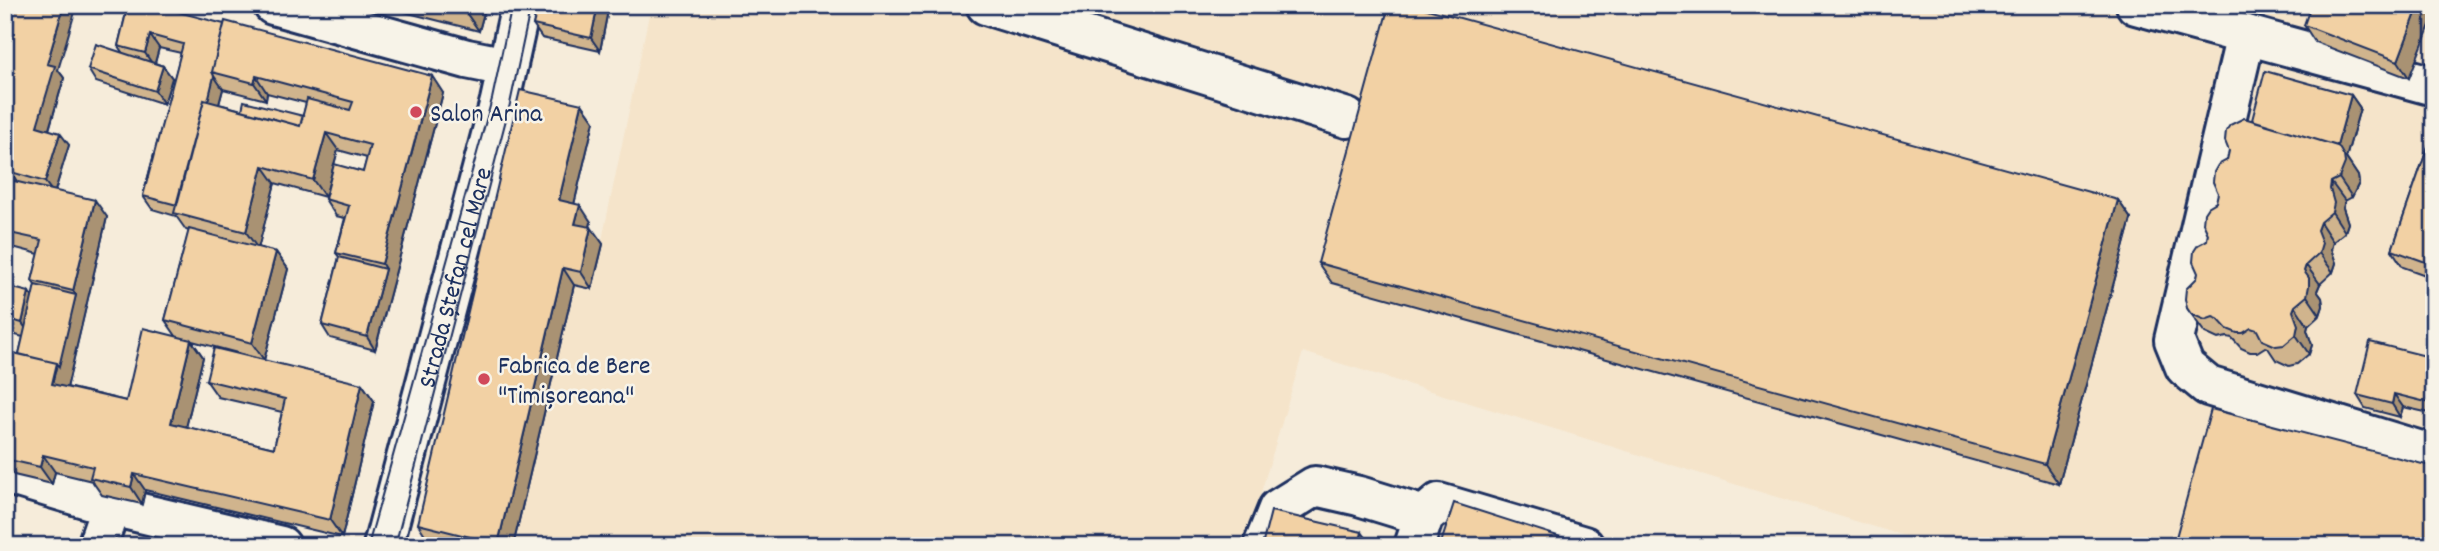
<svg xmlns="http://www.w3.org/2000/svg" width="2439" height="551" font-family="Dekko,sans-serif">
<rect width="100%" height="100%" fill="#f6ecda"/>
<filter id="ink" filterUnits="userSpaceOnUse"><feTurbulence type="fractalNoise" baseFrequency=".0143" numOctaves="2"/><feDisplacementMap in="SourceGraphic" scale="14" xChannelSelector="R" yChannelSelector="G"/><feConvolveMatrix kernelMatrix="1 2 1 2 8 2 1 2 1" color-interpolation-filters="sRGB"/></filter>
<g filter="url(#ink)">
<path fill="#f5e4ca" d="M651 5H2434V546H1937L1303 352 1245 546H513L574 285 592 288Z"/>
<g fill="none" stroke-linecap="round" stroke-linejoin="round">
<g stroke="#1b2f5e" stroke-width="44">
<g id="minor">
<path d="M273 5 467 59 507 67"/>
<path d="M986 5 1347 118"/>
<path d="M2136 5 2434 86"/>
<path d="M5 23 10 5"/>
<path d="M2246 35 2174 340 2185 367 2208 386 2434 455"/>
<path d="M5 474 111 506 281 546"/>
<path d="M97 546 111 506"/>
<path id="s1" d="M383 546 500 101 521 5"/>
<path d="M1263 546 1278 509 1315 486 1359 496 1424 516"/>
<path d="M1414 546 1424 516 1439 503 1584 546"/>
</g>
</g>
<use href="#minor" stroke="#f7f3e8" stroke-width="38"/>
<path stroke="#1b2f5e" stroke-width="2" d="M368 546 492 99 512 5
M395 546 510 104 531 5"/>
</g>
<path fill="#d0b48d" stroke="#1b2f5e" stroke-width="2" fill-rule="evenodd" d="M128 5 443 93 375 350 330 338 322 325 339 257 336 253 345 218 336 216 325 199 363 172 367 158 338 150 325 197 275 183 258 247 276 252 288 269 264 360 192 341 203 357 186 427 274 448 282 412 218 397 206 380 362 384 374 401 342 537 145 490 142 504 102 495 92 481 55 472 52 484 14 475 5 462V369L19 354 23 337 12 334 5 363V286L33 297 35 285 32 281 39 254 5 245V35L58 70 64 78 49 130 69 145 55 191 107 217 67 387 126 401 176 336 165 320 189 231 186 230 176 216 152 209 143 196 181 53 159 48 155 63 163 66 172 78 164 104 96 82 88 69 122 52 118 46ZM223 89 266 100 267 93 306 103 303 116 242 110 219 104Z
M377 5H486L479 31Z
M538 5H609L600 51 542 38 533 25Z
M2434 5 2409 78 2315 42 2304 25Z
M2351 95 2360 108 2346 158 2358 176 2359 183 2352 197 2345 201 2343 208 2348 223 2345 232 2333 242 2331 249 2336 263 2333 272 2320 284 2317 291 2322 298 2323 306 2320 315 2308 326 2307 330 2312 345 2309 354 2297 364 2289 366 2276 360 2268 348 2265 347 2257 352H2250L2241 348 2232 338 2227 337 2218 339 2205 333 2187 308 2197 278 2227 160Z
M582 104 594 121 574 204 591 222 590 227 603 244 592 289 574 285 513 546H448L429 541 418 524Z
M2434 129V278L2403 267 2392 250Z
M2118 200 2131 219 2059 484 1332 283 1318 263Z
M2434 358V414L2403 407 2400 417 2365 408 2357 395Z
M2175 541 2434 546H2178Z"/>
<path fill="#a99273" stroke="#1b2f5e" stroke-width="2" d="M64 5H77L58 70 64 78 46 139 37 126 47 64Z
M470 5H486L479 31 467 14Z
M598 5H609L600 51 591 38Z
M2419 5H2434V15L2409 78 2398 61Z
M150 35 159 48 154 66 145 53Z
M163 66 172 78 164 104 155 91Z
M214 76 223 89 189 217 180 206Z
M256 76 267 93 266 100 254 83Z
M432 76 443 93 375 350 367 337 385 269 382 264Z
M2351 95 2360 108 2346 158 2358 176 2359 183 2352 197 2339 178 2336 149Z
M582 104 594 121 571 217 559 200Z
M60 133 69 145 54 194 45 182Z
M326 133 338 150 325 197 313 180Z
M263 166 275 183 258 249 246 232Z
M7 167 19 184 5 181Z
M2331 182 2345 201 2343 208 2348 223 2345 232 2332 212 2330 189Z
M95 200 107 217 64 401 52 384 57 363 76 295 73 291Z
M2118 200 2131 219 2059 484 2045 464Z
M580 205 591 222 587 240 575 224Z
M2320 222 2333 242 2331 249 2336 263 2333 272 2319 253 2317 230Z
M591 227 603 244 592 289 581 272Z
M276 252 288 269 264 360 252 343Z
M2306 265 2320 284 2317 291 2322 298 2323 306 2320 315 2307 296 2304 271Z
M563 268 574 285 513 546H500L498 544Z
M29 292 41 309 34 340 22 323Z
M2295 306 2308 326 2307 330 2312 345 2309 354 2296 335 2293 311Z
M5 324 12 334 5 363Z
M191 340 203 357 183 440 171 423Z
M362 384 374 401 342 537 330 520Z
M2394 394 2403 407 2400 417 2392 404Z
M43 455 55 472 52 484 40 467Z
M134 474 145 490 142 504 131 487Z
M1362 532 1372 546H1359Z"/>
<path fill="#f2d1a4" stroke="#1b2f5e" stroke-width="2" d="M14 5H64L47 64 55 66 37 126 60 133 45 182 11 172 7 167H5V35Z
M128 5H152L224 24 212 72 214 76 208 101 204 100 177 205 143 196 183 44 150 35 145 53 118 46Z
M432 5H470L467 14Z
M538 5H598L591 38 533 25Z
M1389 5H1413L2118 200 2045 464 1318 263Z
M2311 5H2419L2398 61 2304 25Z
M225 21 432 76 382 264 336 253 349 206 325 199 334 164 363 172 370 145 326 133 313 180 263 166 246 232 174 213 204 100 300 126 307 99 350 110 353 102 256 76 254 83 212 72Z
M96 44 163 66 155 91 88 69Z
M2265 71 2351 95 2337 146 2252 120Z
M520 90 582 104 559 200 580 205 575 224 591 227 581 272 563 268 498 544 418 524Z
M244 101 303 116 300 126 242 110Z
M2244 118 2338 146 2344 156 2345 163 2339 178 2331 182 2330 189 2334 203 2332 212 2320 222 2317 230 2322 243 2319 253 2306 265 2304 271 2309 278V286L2307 296 2295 306 2293 311 2298 325 2296 335 2284 345 2276 346 2262 340 2257 330 2251 328 2243 333H2237L2227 329 2218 319 2213 317 2205 320 2191 314 2187 308 2185 299 2186 289 2197 278 2198 273 2193 262 2194 251 2198 245 2207 240 2208 234 2203 223 2204 213 2208 207 2216 202 2218 193 2213 182 2214 172 2218 165 2227 160 2229 151 2225 141 2226 131 2230 125Z
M2434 129V265L2392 250Z
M5 179 95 200 73 291 32 281 42 240 5 232Z
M189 229 276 252 252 343 165 320Z
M339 257 385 269 367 337 322 325Z
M35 285 76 295 59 367 57 363 19 354Z
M5 286 29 292 22 323 5 318Z
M143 328 191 340 171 423 274 448 285 399 206 380 214 348 362 384 330 520 134 474 131 487 90 478 93 467 43 455 40 467 5 459V369L9 352 57 363 52 384 126 401Z
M2370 342 2434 358V404L2394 394 2392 404 2357 395Z
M2211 409 2434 467V546H2190L2175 541Z
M1454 503 1589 546H1440Z
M1271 511 1362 532 1359 546H1262Z
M115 538 148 546H113Z"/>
</g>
<g fill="#d1495b" stroke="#f7f3e8" stroke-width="2.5">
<circle cx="416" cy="112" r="7"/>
<circle cx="484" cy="379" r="7"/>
</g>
<g text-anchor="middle" stroke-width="5" stroke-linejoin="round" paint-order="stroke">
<g font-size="26" fill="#1b2f5e" stroke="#f7f3e8" text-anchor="start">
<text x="430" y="121">Salon Arina</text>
<text x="498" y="373">Fabrica de Bere<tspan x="498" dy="30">"Timișoreana"</tspan></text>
</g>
<g font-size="26" fill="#1b2f5e" stroke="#f7f3e8">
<text dy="9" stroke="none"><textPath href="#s1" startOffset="278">Strada Ștefan cel Mare</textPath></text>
</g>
</g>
<rect width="2439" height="551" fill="none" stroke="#f7f3e8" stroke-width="28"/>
<rect x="14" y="14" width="2411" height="523" fill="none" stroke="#1b2f5e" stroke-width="2.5" filter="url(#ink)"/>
</svg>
